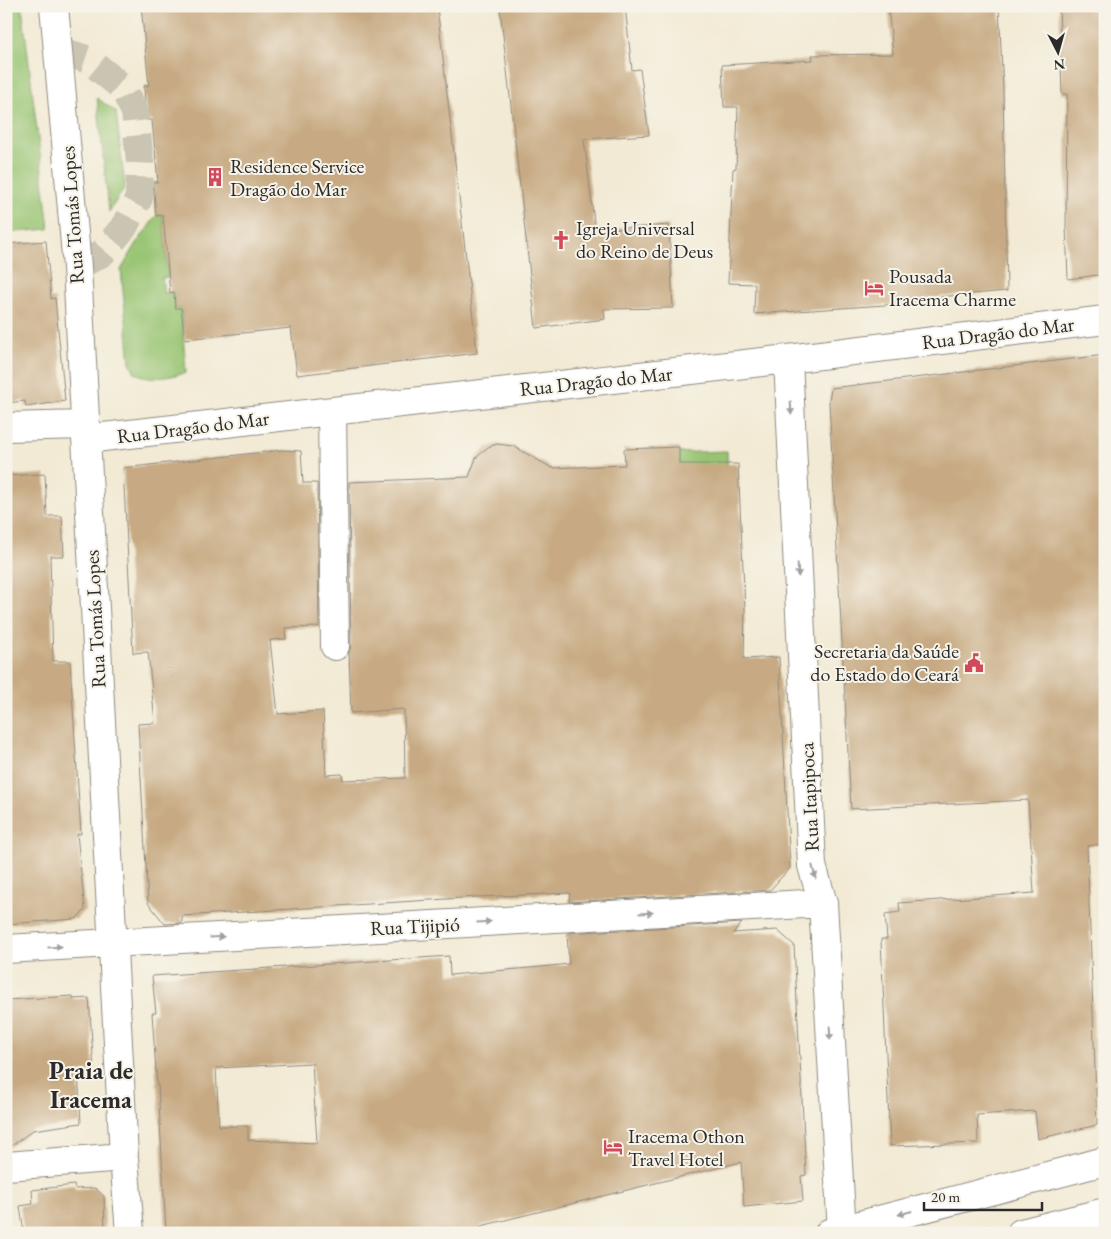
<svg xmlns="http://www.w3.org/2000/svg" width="1111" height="1239" font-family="'EB Garamond',serif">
<rect width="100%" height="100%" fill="#f7f3e8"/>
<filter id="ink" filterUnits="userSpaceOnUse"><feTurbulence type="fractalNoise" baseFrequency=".02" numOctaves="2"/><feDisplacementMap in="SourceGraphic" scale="10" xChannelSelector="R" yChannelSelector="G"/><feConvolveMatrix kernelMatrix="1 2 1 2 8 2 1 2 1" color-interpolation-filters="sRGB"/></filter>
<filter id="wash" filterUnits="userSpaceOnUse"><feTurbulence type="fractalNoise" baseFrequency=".0096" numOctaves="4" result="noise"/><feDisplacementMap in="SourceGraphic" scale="20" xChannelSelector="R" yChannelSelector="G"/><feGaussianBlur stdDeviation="1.12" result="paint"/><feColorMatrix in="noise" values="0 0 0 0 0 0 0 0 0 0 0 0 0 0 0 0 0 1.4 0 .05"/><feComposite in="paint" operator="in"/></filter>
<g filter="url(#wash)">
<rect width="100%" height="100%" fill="#f2ead4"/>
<path fill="#98c472" stroke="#62784e" d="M6 6H22L49 229 6 233Z
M97 98 116 112 125 187 109 212Z
M163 215 168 277 162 278 164 293 174 292 175 308H181L186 373C166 377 155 381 135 373L130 362 121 270 137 243 156 216Z
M727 451 728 487 641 454Z"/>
<g id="blocks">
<path fill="#c7aa83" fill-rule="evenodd" d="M141 6H437L477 353 297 375 291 328 185 339 181 308H175L174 292 170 293 163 215 156 216 153 182H158L152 120H146L144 86 149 85Z
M522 6H625L632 70 640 69 649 135 584 139 595 230 669 225 673 308 604 309 605 319 536 328 500 8Z
M888 6H999L1003 91 1007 291 926 298V300L885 305 754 314 755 284 728 283 733 169 736 168 738 107H724L722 65 813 60 812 55 893 54Z
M1059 6H1105V274L1068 279 1066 226 1067 94H1062Z
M46 241 51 299 55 298 65 401 26 407 25 401 6 403V244Z
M1105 355V844L1087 846 1097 1125 1038 1139 1035 1111 977 1115 978 1143 890 1146 881 939H887L885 914 900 912 899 903 1034 893 1028 800 851 809 829 401 831 388Z
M497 444 513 446 552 468 625 465 624 449 679 447V464H738L745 609 744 659 779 657 790 868 770 890 569 902 570 893 477 897 182 916V923L165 924 148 903 138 724 155 723 148 652 133 653 123 468 282 450 301 451 303 483H317L319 627 285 628 286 639 270 640 278 714 323 711 326 775 342 774 343 780 405 778 404 709 351 713 349 652 351 646 349 482 469 477 476 458 488 447Z
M45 474 47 516H62L64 556H50L53 661H70L81 834H77L85 910 76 919 6 924V476Z
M742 923 733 933 777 930 794 945 806 1175 801 1176 803 1201 744 1207 741 1162 481 1226V1233H166L158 1085 157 1086 152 1013H156L152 976 449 956 450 975 541 967 569 964 567 933ZM312 1063 317 1143 248 1140V1126H219L216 1068Z
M73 996V999L89 998 94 1071 78 1072 81 1123 33 1130 6 1150V1000Z
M74 1185 75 1189 95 1188 104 1196 105 1233H24L20 1206 33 1204 32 1190Z"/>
</g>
</g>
<g filter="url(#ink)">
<use href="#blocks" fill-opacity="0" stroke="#8e8a80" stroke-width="1"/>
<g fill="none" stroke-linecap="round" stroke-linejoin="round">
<path stroke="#cac4b2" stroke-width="28" stroke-dasharray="28 14" stroke-linecap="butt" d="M59 50 89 60 123 88 135 112 140 162 139 198 124 227 102 253 77 267"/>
<g stroke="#8e8a80" stroke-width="30">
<path id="minor" d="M54 6 77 267 124 1157 130 1233
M788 359 812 866 823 903 842 1233
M332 411 335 646
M6 427 85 425
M86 439 788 359 1105 320
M6 949 823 903
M6 1166 124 1157"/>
</g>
<g stroke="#8e8a80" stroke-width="30">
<path id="major" d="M829 1233 1105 1161
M1021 1233 1105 1212"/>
</g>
<use href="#minor" stroke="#fff" stroke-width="28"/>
<use href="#major" stroke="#fff" stroke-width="28"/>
</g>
<defs><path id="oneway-solid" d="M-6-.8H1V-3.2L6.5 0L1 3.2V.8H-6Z" transform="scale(1.25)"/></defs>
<g fill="#a0a0a0">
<use href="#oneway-solid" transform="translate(791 408) rotate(87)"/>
<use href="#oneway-solid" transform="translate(798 570) rotate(87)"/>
<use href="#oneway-solid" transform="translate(814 872) rotate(76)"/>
<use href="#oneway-solid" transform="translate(646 913) rotate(-3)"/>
<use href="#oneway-solid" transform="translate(484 922) rotate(-3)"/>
<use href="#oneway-solid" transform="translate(217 937) rotate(-3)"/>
<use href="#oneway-solid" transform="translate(55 947) rotate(-3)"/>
<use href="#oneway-solid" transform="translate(830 1033) rotate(87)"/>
<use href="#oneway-solid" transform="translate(905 1213) rotate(165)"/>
</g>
</g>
<defs>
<g id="building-bare" transform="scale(1.5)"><path d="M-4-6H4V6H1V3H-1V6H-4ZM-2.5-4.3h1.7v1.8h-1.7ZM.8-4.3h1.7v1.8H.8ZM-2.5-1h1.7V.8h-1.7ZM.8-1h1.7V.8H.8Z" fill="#d1495b" stroke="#f7f3e8" stroke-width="2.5" paint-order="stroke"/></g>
<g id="church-bare" transform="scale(1.5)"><path d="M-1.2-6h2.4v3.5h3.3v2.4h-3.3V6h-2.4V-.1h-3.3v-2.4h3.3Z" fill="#d1495b" stroke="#f7f3e8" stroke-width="2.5" paint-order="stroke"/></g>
<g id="hotel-bare" transform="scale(1.5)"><path d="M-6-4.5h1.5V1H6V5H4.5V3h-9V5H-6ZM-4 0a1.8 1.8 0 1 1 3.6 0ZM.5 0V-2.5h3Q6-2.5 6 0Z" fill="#d1495b" stroke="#f7f3e8" stroke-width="2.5" paint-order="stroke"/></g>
<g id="civic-bare" transform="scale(1.5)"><path d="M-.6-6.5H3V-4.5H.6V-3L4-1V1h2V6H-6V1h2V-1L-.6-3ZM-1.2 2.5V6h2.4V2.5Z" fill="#d1495b" stroke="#f7f3e8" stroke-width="2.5" paint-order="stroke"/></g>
</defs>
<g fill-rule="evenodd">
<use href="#building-bare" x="215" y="177"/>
<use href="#church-bare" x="561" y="240"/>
<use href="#hotel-bare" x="874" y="288"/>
<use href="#civic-bare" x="974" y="663"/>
<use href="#hotel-bare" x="613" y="1147"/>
</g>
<g text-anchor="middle" stroke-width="4" stroke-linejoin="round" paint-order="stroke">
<g font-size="20" fill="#2b2b2b" stroke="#f7f3e8" text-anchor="start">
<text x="230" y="173">Residence Service<tspan x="230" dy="23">Dragão do Mar</tspan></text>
<text x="576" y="235">Igreja Universal<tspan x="576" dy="23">do Reino de Deus</tspan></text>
<text x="889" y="283">Pousada<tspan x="889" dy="23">Iracema Charme</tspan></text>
<text x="959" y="658" text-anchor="end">Secretaria da Saúde<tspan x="959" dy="23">do Estado do Ceará</tspan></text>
<text x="628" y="1143">Iracema Othon<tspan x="628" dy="23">Travel Hotel</tspan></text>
</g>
<g font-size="20" fill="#2b2b2b" stroke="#f7f3e8">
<text transform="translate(72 215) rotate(-94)" y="7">Rua Tomás Lopes</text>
<text transform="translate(998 333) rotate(-7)" y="7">Rua Dragão do Mar</text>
<text transform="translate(596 381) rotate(-6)" y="7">Rua Dragão do Mar</text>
<text transform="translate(193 427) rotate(-7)" y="7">Rua Dragão do Mar</text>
<text transform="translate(95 619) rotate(-93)" y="7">Rua Tomás Lopes</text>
<text transform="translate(809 797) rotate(-93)" y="7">Rua Itapipoca</text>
<text transform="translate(415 926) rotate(-3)" y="7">Rua Tijipió</text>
</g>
<g font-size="25" font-weight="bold" fill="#2b2b2b" stroke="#f7f3e8">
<text x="91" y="1079">Praia de<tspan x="91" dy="29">Iracema</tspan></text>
</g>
</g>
<rect width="1111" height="1239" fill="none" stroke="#f7f3e8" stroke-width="25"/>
<g transform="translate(1058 52) rotate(174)" stroke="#f7f3e8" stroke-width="4" paint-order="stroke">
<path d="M0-4L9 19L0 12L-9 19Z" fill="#2b2b2b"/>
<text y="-8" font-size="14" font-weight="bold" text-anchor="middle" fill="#2b2b2b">N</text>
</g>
<path d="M924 1202v8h118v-8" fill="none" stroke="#2b2b2b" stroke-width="2.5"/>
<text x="931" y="1202" font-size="15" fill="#2b2b2b" stroke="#f7f3e8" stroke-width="4" paint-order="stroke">20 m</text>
</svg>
